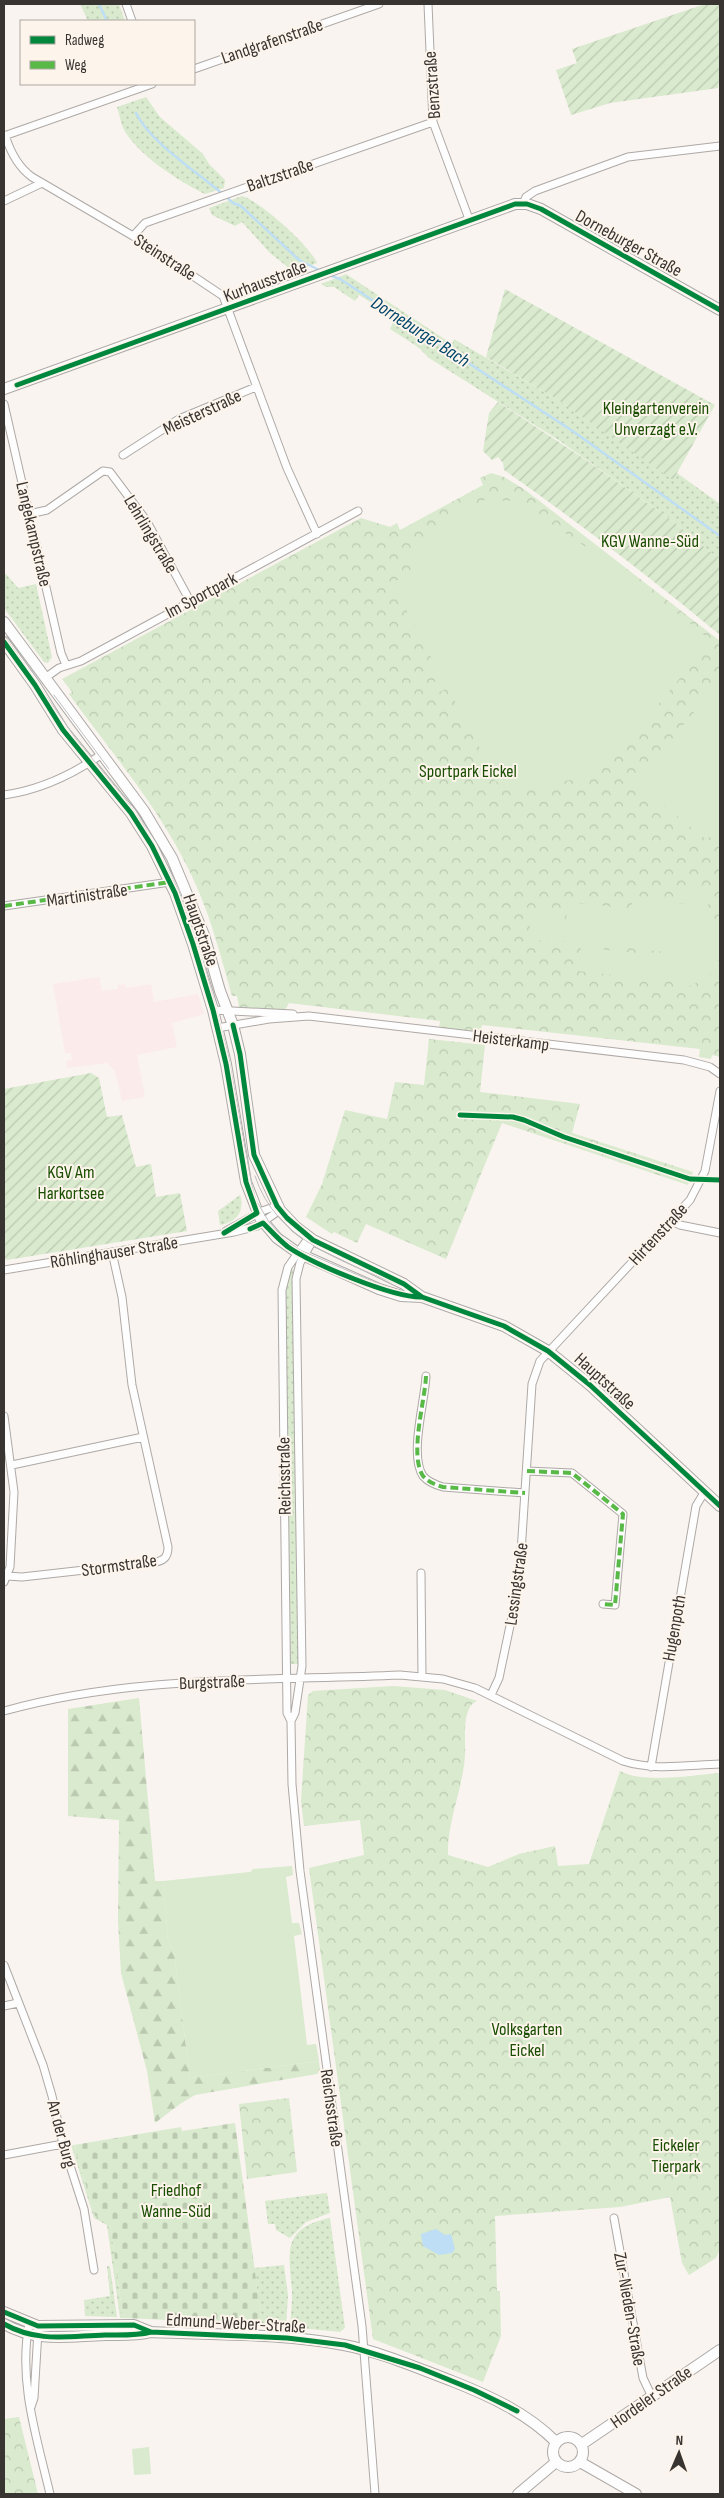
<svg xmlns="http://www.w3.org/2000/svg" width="724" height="2498" font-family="'Sofia Sans Condensed',sans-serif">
<defs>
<pattern id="grass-dots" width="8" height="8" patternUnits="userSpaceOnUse" patternTransform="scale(1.25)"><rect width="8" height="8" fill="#d9eace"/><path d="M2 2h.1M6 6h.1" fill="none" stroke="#bbc9b1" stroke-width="1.8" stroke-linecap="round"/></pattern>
<pattern id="forest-firs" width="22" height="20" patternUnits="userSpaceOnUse" patternTransform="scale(1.25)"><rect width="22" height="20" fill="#d9eace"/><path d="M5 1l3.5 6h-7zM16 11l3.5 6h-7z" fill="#bbc9b1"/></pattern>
<pattern id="cemetery-stones" width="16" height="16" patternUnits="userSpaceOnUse" patternTransform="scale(1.25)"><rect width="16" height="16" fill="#d9eace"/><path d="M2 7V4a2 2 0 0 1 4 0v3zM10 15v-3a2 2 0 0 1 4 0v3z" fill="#bbc9b1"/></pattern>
<pattern id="park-crowns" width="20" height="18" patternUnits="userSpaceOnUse" patternTransform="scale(1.25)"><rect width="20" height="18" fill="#d9eace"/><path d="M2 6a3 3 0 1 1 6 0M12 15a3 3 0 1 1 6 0" fill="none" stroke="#bbc9b1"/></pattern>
<pattern id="garden-furrows" width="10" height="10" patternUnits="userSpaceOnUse" patternTransform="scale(1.25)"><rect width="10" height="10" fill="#d9eace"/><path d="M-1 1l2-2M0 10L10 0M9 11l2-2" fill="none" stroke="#bbc9b1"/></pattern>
</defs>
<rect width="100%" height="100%" fill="#f9f4ef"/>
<path fill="#fcebeb" d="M99 977 102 991 118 989V985L125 984 126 988 151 984 154 1002 198 994 204 1014 172 1023 177 1047 137 1055 145 1097 122 1101 115 1071 107 1063 67 1068 66 1061 72 1060 71 1053H65L53 984Z"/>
<path fill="url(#grass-dots)" d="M80 4H119L125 21H88Z
M146 97 160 117 203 154 209 164 225 180 224 188 205 194C179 181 142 158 126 133 121 126 120 116 117 107Z
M242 196C260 201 310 246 317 263L294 272 270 253 242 222 235 226 212 215 209 208Z
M346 274 452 344 454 339 558 400 673 479 677 473 720 504V560L674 522 560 441 429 358 418 347 390 329 395 318 359 295 355 301 334 287H326L321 284Z
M6 574 18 588 36 584 52 657 48 663 44 662 4 608V575Z
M240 1195C245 1211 237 1222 220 1225L218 1211Z
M291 1269H293L294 1274 299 1664H291L285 1315 286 1290Z
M71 2145H74L95 2216 110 2222 123 2318H120L107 2225 94 2218Z
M327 2193 330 2213 306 2222 290 2238 276 2230 275 2224H268L265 2201Z
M330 2218 345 2328 340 2332 290 2327C291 2315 292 2303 292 2292 289 2252 281 2228 330 2218Z
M284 2265 288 2295 286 2326 262 2324 254 2268Z
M107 2266H110L117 2317 85 2316 84 2300 110 2296Z"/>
<path fill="url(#forest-firs)" d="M139 1698 155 1881H163L168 1941 174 1951 190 2078 319 2061 320 2070 317 2074 195 2095 180 2104 155 2123 147 2071 121 1973 118 1921 119 1820 68 1816V1709Z"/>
<path fill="url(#cemetery-stones)" d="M235 2123 262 2324 123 2318 110 2223 95 2216 74 2145 181 2127 182 2131Z"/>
<path fill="url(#park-crowns)" d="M491 473 504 477 524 489 720 641V1057L712 1055 711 1059 699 1057 700 1049 482 1025 480 1032 439 1028 440 1021 289 1003 285 1010 239 1007 237 996H232C220 953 209 910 189 870 158 806 111 752 69 694L72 692 62 679 361 518 390 527 397 523 400 530 483 485 480 478Z
M429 1039 485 1045 480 1092 580 1104 572 1133 693 1172 688 1185 502 1123 446 1259 366 1224 357 1243 334 1232 332 1234 306 1217 322 1184 345 1110 387 1119 395 1082 424 1085Z
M393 1686 445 1690 477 1701C461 1707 466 1741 465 1755 463 1789 447 1821 448 1855L488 1867 519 1854 555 1846 558 1866 589 1864 620 1771C644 1784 692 1775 720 1773V2249L716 2258 689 2275 682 2263 670 2197 620 2207 495 2216 497 2291H500L501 2336 483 2382 373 2339 309 1868 364 1855 360 1820 304 1826 301 1801 308 1695 313 1691Z
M289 2098 297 2172 247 2179 239 2104Z
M19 2417 38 2494H4V2419Z"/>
<path fill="url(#garden-furrows)" d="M705 4H720V70L718 88 610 103 571 115 556 70 577 63 572 49Z
M505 289 715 405 673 480 558 400 486 357Z
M498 402 583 458 674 522 720 560V635C650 577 578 522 504 470L503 463 498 457 492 460 483 451 489 413Z
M91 1073 99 1078 107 1117 122 1115 136 1167 151 1164 156 1197 180 1193 187 1231 7 1260 4 1258V1089Z"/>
<path fill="#d9eace" d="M485 500 517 501 607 561 682 617 711 641 630 738 597 769 583 777 543 786 500 784 487 775 481 764 486 760 448 688 435 694 430 684 442 678 392 583 414 571 408 559C430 529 452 516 485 500Z
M720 680V824L707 840 636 783Z
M691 886 714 900 704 908 720 928V957L709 977 685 988 677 986V982L578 971 581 947 673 957 674 953 564 941 568 902 631 909 633 897 686 904Z
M532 910 565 914 562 943 528 939Z
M292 1866 293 1875 286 1877 292 1923H299L302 1934 294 1936 307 2045 316 2044 319 2061 190 2078 174 1951 168 1941 163 1881 250 1872 253 1869Z
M149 2447 151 2474 134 2475 132 2449Z"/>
<path fill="#bedef5" d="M436 2229 445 2235 451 2234 455 2249 452 2253 439 2255 423 2246 421 2234Z"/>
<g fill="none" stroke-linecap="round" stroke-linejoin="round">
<path stroke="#bedef5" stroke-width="2.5" d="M99 4 107 21
M136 113C153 147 205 176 233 203L241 206 299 260 321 271
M329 275 340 279 574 432 720 536"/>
<g stroke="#ada9a6" stroke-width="9">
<path id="street" d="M126 4 132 21
M428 4 433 122 469 219
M194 69 379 4
M5 135C10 151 18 167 32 177L133 236 223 296 287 468 317 534
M4 136 152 84
M4 201 42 183
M523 204 526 197 535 191 628 157 720 146
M133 236 145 223 433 122
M4 404 61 653 66 665
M123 455 179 419 256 387
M29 514 47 510 103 471 110 472 146 520 190 601
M45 678 59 668 81 661 358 511
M4 795C40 790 72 775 102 754
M4 906 170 882
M213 1010 293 1014
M217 1028 269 1019 309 1016 684 1060 710 1067 720 1074
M672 1221 680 1225 720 1233
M226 1231 262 1211 277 1206
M313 1240 300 1263 296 1279 302 1666 295 1713 291 1721 292 1784 300 1871 362 2326 375 2494
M4 1270 234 1232 257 1226 280 1210
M426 1376C425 1401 409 1455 423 1476 428 1482 436 1485 443 1487L525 1493
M4 1416 14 1492 10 1567 4 1582
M12 1465 143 1437
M527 1471 572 1473 623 1514 615 1605 603 1604
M421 1573 422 1677
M7 1576 22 1577 156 1562C165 1560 168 1556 168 1547L132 1385 122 1297 112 1252
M491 1695 499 1678 519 1583 532 1384 540 1361 690 1200 705 1171 720 1091
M4 1711C131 1675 269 1681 400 1675L443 1679 475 1688 623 1761C654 1771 688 1765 720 1764
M291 1721 287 1713 282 1290 288 1267 309 1237
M651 1767 696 1506 705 1491
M4 1965 43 2065 52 2096 63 2144 84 2209 94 2270
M4 2006 18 2003
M4 2155 63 2144
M614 2218 643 2378 652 2397
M29 2324C18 2382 37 2438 50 2494
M31 2407 34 2398 38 2331"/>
</g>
<g stroke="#ada9a6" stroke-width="12">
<path id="secondary" d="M4 389 515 204H527L541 209 720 310
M4 622 144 811 172 858 204 935 220 991 233 1025 240 1054 254 1155 280 1210 296 1227 313 1240 404 1284 422 1297 504 1326 548 1351 590 1385 720 1506
M4 642 35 685 63 730 131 813 152 846 175 893 193 944 213 1010 226 1064 246 1182 260 1218 277 1238 298 1253 379 1289 401 1296 422 1297
M4 2312 38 2326 134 2325 151 2332
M4 2324C38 2343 68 2336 105 2335 121 2335 136 2336 151 2332 215 2335 281 2333 344 2345 381 2352 417 2368 452 2381 490 2396 527 2413 556 2442
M553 2452a15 15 0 1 1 30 0a15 15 0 1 1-30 0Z
M582 2444 720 2350
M580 2462 636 2494
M518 2494 556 2462"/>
</g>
<use href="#street" stroke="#fefdfd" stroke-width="7"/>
<use href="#secondary" stroke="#fefdfd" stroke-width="10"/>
<path stroke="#c1bfbf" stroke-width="1" d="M4 635 76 739 123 796 143 824 179 891 202 955 228 1054 252 1186 256 1200 269 1222 285 1240 300 1250 402 1294 503 1328 547 1353 589 1386 720 1509
M54 695 109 769
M255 1176C277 1243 345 1261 403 1287"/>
<path stroke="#58b947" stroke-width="4" stroke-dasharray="8 4" stroke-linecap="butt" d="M4 906 170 882
M426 1376C425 1401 409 1455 423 1476 428 1482 436 1485 443 1487L525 1493
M527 1471 572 1473 623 1514 615 1605 603 1604"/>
<g stroke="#fdf4eb" stroke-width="8">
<path id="cycleway" d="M17 385 515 204H527L541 209 720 310
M4 642 35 685 63 730 131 813 152 846 175 893 193 944 213 1010 226 1064 246 1182 257 1213 224 1233
M233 1025 240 1054 254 1155 277 1206 287 1218 313 1240 404 1284 422 1297 504 1326 548 1351 590 1385 720 1506
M460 1115 513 1117 524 1120 564 1137 690 1179 720 1180
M250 1229 263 1223C271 1231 279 1240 288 1247 313 1264 393 1298 422 1297
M4 2312 38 2326 134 2325 151 2332
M4 2324C38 2343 68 2336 105 2335 121 2335 136 2336 151 2332L287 2338 345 2345 420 2368 474 2390 517 2411"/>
</g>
<use href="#cycleway" stroke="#00873e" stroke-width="5"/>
</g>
<g text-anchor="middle" stroke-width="4" stroke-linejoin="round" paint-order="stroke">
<g font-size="18" fill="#383431" stroke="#fdf4eb">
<text transform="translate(272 41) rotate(-19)" y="6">Landgrafenstraße</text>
<text transform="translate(432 85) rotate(-94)" y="6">Benzstraße</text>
<text transform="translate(280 175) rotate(-19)" y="6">Baltzstraße</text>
<text transform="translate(629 243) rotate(29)" y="6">Dorneburger Straße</text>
<text transform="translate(165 257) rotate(33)" y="6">Steinstraße</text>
<text transform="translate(265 281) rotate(-21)" y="6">Kurhausstraße</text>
<text transform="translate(202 412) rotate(-25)" y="6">Meisterstraße</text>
<text transform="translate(34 534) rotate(77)" y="6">Langekampstraße</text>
<text transform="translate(151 534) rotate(59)" y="6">Lehrlingstraße</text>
<text transform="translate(201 595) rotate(-28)" y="6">Im Sportpark</text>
<text transform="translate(87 895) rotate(-8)" y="6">Martinistraße</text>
<text transform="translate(201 930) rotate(71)" y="6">Hauptstraße</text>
<text transform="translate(511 1040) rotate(7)" y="6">Heisterkamp</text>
<text transform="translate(658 1234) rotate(-47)" y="6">Hirtenstraße</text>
<text transform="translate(114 1252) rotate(-9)" y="6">Röhlinghauser Straße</text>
<text transform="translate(605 1381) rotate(42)" y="6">Hauptstraße</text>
<text transform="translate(284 1476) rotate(-91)" y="6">Reichsstraße</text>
<text transform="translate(119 1565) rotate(-8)" y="6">Stormstraße</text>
<text transform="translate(516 1584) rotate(-82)" y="6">Lessingstraße</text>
<text transform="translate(674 1628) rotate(-80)" y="6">Hugenpoth</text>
<text transform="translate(212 1682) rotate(-2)" y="6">Burgstraße</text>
<text transform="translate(332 2108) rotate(82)" y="6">Reichsstraße</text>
<text transform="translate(62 2134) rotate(75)" y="6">An der Burg</text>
<text transform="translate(630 2309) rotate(80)" y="6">Zur-Nieden-Straße</text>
<text transform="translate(236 2323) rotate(3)" y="6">Edmund-Weber-Straße</text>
<text transform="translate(651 2397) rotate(-35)" y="6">Hordeler Straße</text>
</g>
<g font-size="18" fill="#194e00" stroke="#fdf4eb">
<text x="656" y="414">Kleingartenverein<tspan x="656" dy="21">Unverzagt e.V.</tspan></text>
<text x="650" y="547">KGV Wanne-Süd</text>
<text x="468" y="777">Sportpark Eickel</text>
<text x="71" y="1178">KGV Am<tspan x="71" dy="21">Harkortsee</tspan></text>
<text x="527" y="2035">Volksgarten<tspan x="527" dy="21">Eickel</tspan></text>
<text x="676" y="2151">Eickeler<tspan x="676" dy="21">Tierpark</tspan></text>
<text x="176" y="2196">Friedhof<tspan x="176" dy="21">Wanne-Süd</tspan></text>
</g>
<g font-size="19" font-style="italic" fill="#00466a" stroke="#fdf4eb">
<text transform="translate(421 331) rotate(33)" y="7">Dorneburger Bach</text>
</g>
</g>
<rect width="724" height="2498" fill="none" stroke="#383431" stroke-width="10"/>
<rect x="20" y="20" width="175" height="65" fill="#fdf4eb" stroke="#aea7a1"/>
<rect x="30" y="36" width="25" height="8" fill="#00873e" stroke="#aea7a1"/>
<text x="65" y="45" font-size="15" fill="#383431">Radweg</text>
<rect x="30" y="61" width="25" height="8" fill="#58b947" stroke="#aea7a1"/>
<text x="65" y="70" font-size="15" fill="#383431">Weg</text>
<g transform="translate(679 2453) rotate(2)" stroke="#fdf4eb" stroke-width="4" paint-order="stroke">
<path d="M0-4L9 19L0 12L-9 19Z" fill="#383431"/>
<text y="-8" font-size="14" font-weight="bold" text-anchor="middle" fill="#383431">N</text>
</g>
</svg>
